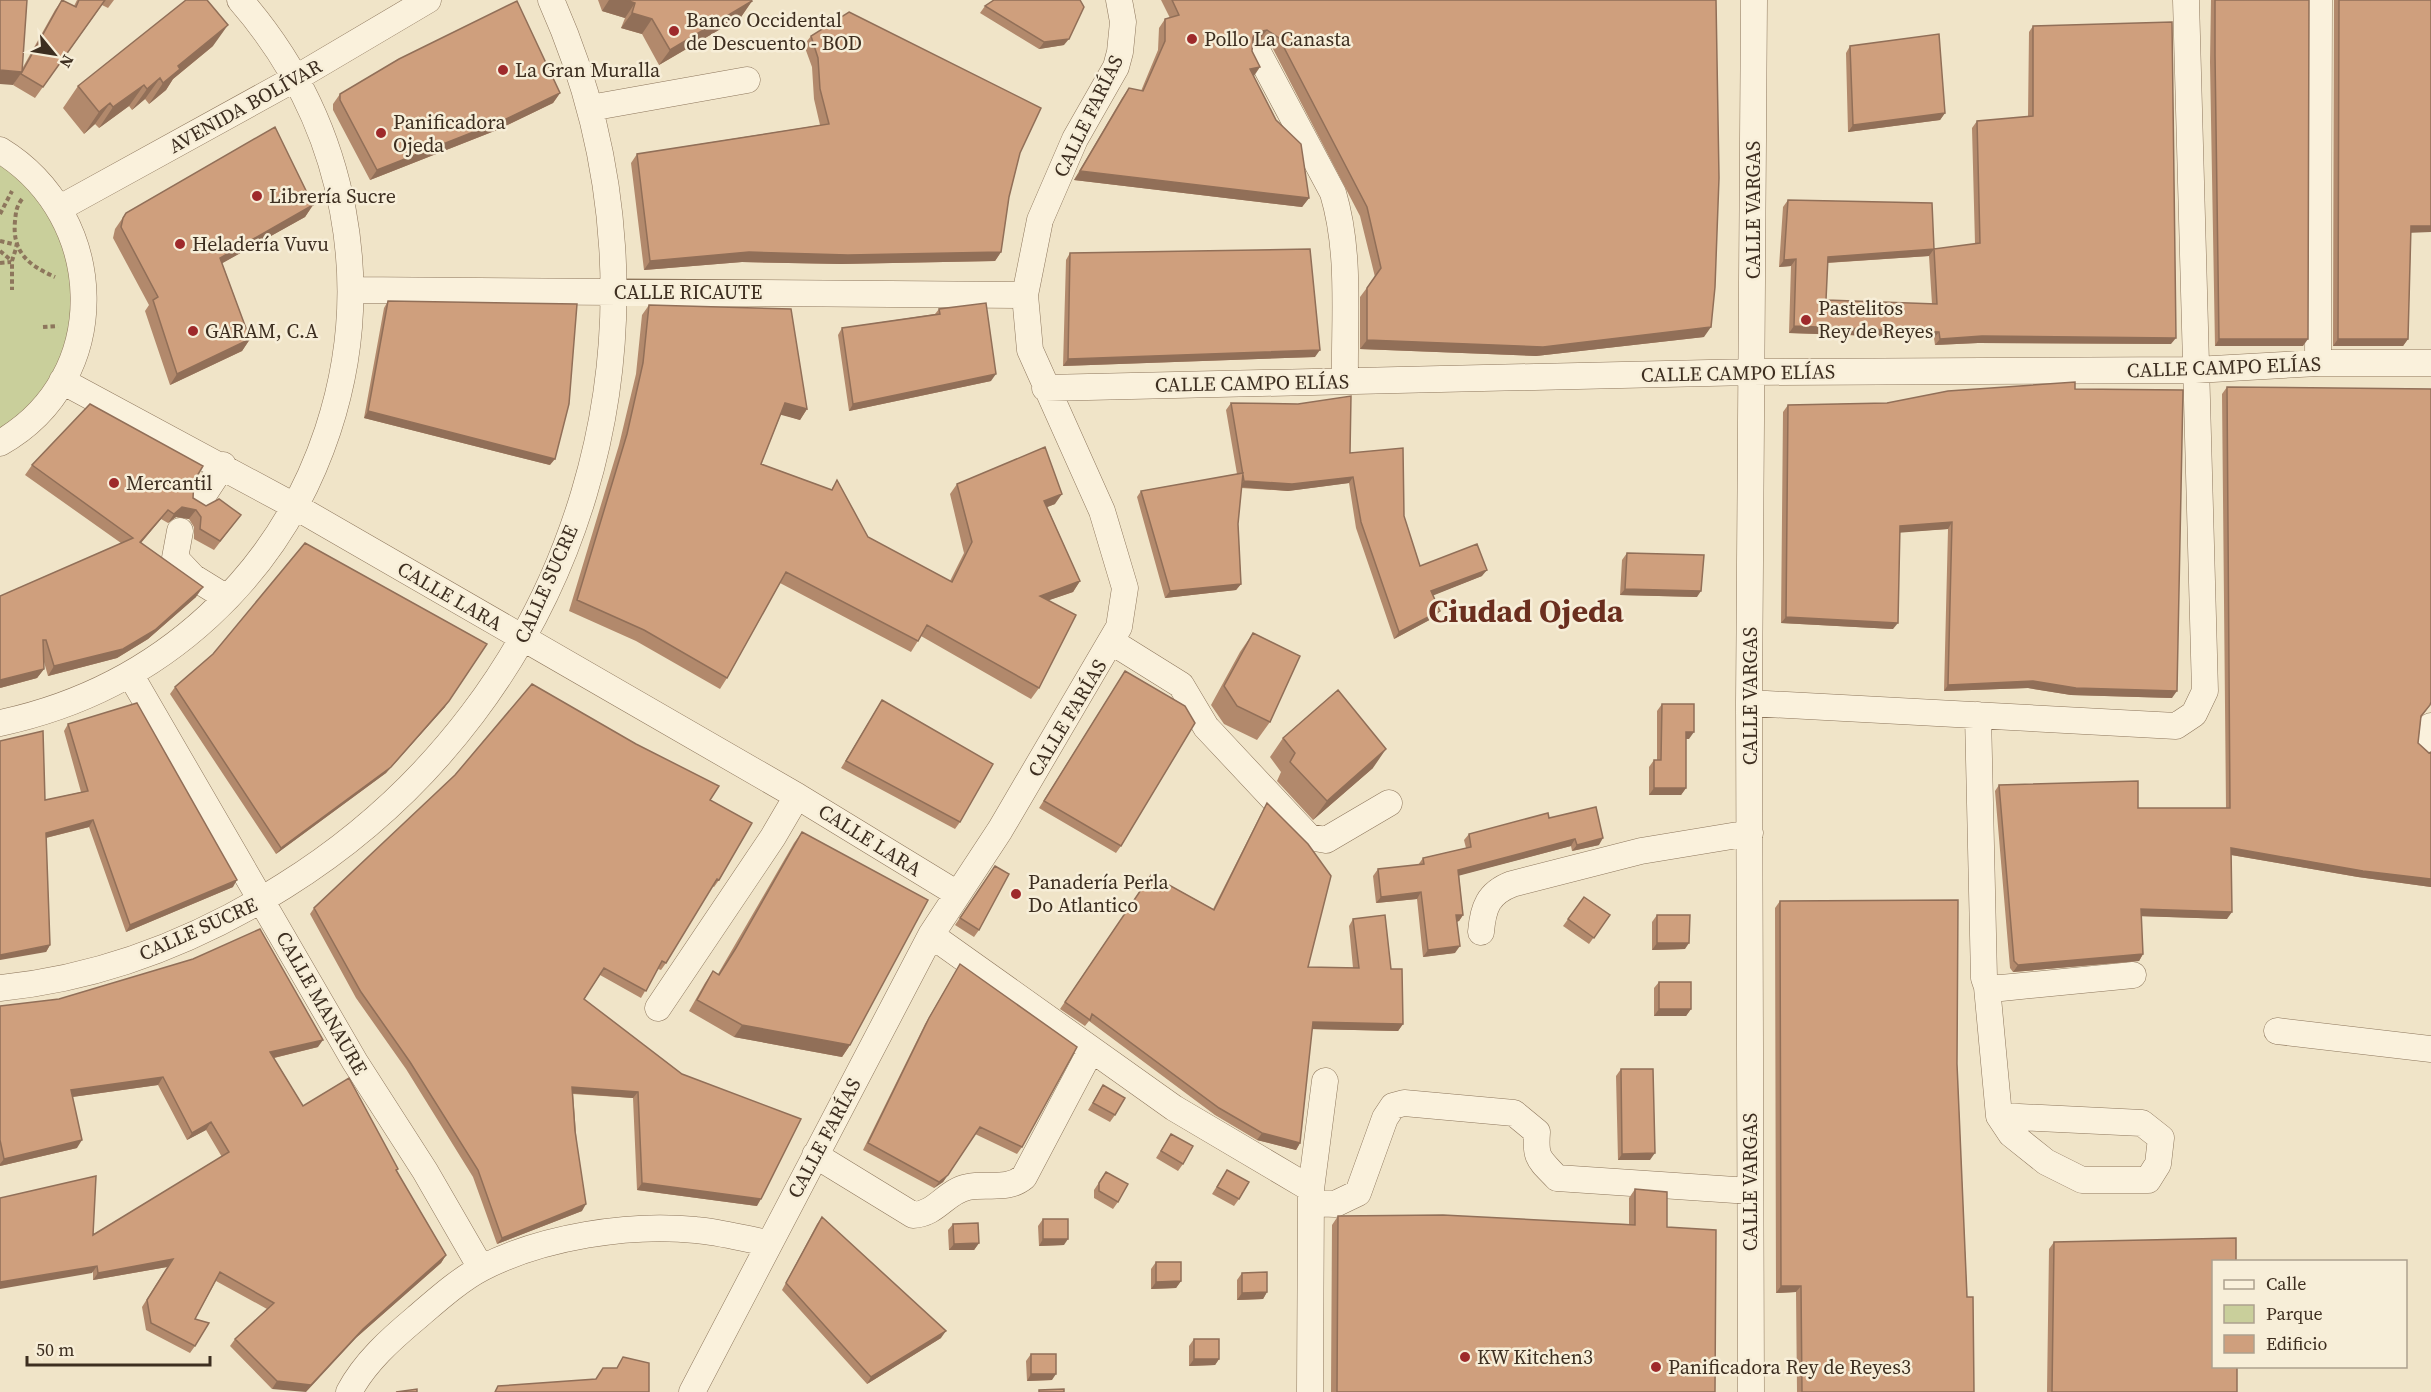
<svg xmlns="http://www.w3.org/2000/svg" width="2431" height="1392" font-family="'Source Serif 4',serif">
<rect width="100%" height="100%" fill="#f0e4c8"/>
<path fill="#c9cf9b" d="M0 150 73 235 75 353 0 443Z"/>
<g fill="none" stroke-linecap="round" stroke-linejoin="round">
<g stroke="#8d765c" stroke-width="27">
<path id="minor" d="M1259 54 1333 193C1351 253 1344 319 1345 381
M590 108 747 80
M0 150C108 216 115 378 0 443
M60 208 296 78 428 0
M351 290 1025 295
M2318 363 2319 0
M62 381 296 507 797 796 956 893
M1045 388 1752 372 2195 370 2318 363H2431
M200 500 223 465
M180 531 175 558 193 577 227 598
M1112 642 1181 685 1206 727 1309 837 1326 840 1389 803
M130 674 355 1062 425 1171 481 1268
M1749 703 2176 726 2194 714 2205 691 2186 0
M1978 715 1984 978 1987 987 2001 988 2133 975
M0 723C332 652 462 255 240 0
M2427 745 2431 726
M1481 932C1483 908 1488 893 1512 884L1641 851 1750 833
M931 935 1174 1108 1311 1189
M1987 987 1999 1116 2011 1134 2046 1162 2082 1180H2148L2158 1164 2161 1138 2142 1123 1999 1116
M0 988C101 978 198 940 284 886 584 699 695 322 551 0
M658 1008 773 837 797 796
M2277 1031 2431 1049
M815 1155 913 1215C937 1214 946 1191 968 1187 988 1183 1007 1191 1024 1177L1091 1050
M1311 1203 1335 1204 1358 1193 1385 1118 1393 1106 1404 1103 1514 1113 1537 1132C1535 1159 1539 1159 1557 1178L1750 1191
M349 1392C365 1362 391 1339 416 1318 436 1301 459 1280 482 1268 542 1237 630 1223 696 1230 720 1232 745 1239 768 1243
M692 1392 931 935 1000 830 1119 627 1125 588 1102 511 1030 350 1025 295 1040 220 1075 139 1116 67 1120 52 1123 22 1119 0
M1310 1392 1311 1189 1325 1081
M1751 1392 1749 703 1754 0"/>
</g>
<path stroke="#8d765c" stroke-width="4" stroke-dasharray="4.5 3" stroke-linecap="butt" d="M22 199C16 207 16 212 15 221 12 252 28 265 55 277
M0 214 12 191
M0 241 17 245 12 261V290
M0 251 12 261
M0 263 11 262
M43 327 58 326"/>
<use href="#minor" stroke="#faf1dc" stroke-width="26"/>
</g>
<path fill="#b2896c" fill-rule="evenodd" d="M62 0 74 6 77 0H114L108 8 102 5 35 98 13 85 55 10Z
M598 0H751L752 1 741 17 659 65 642 34 621 28 625 18 602 11Z
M1161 0H1716L1704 337 1536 356 1360 349V297L1375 277 1360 216 1272 47 1260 39 1252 41V51L1254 76 1309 198 1302 207 1074 180 1122 98 1129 88 1141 91 1158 50 1159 28 1165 19 1170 18Z
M2211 0H2309L2303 346H2215L2210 62Z
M2334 0H2431L2411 233 2408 339 2403 346H2333Z
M985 6 1064 45 1039 49 980 13Z
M2033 26 2171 344 1978 343 1935 345 1934 338 1789 333 1791 266 1779 267 1783 207 1788 200 1934 249 1975 244 1972 128 1977 121 2028 117 2029 32ZM1929 256 1932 304 1826 300 1827 263Z
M811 36 1020 153 1009 197 1001 252 995 261 841 264 742 262 644 270 631 163 637 154 820 125 814 99 812 67 804 45Z
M213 46 173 79 166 90 149 104 145 99 132 110 129 106 99 128 95 124 84 134 63 108 78 86Z
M1850 46 1945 113 1940 120 1848 132 1846 53Z
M560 93 553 103 497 130 370 180 333 110V104L340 94Z
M313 205 305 217 222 263 250 339 242 351 170 385 145 311 149 305 113 238 115 229 126 213Z
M1070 253 1315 357 1063 366 1066 260Z
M388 301 550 465 364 418 384 308Z
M649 305 807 409 800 420 781 414 761 464 831 490 837 480 868 537 950 581 964 553 950 494 957 484 1055 504 1047 507 1080 581 1073 592 1049 600 1039 688 1031 699 921 636 911 652 780 583 727 678 720 689 636 641 569 611 619 445 636 374 642 315Z
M939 309 991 381 849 411 838 335 842 328 935 314Z
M2227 387 2430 705 2421 718 2418 743 2429 753 2431 752V887L2358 877 2231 855 2227 919 2141 916 2143 954 2139 961 2013 972 2010 968 1995 791 1999 785 2138 808H2226L2222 394Z
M2075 389 2172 698 2071 695 2028 688 1944 691 1948 529 1900 532 1893 629 1781 623 1783 412 1788 405 1887 403Z
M1231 403 1350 453 1404 516 1420 566 1482 576 1433 595 1435 617 1394 639 1356 528 1349 483 1288 491 1241 488 1238 524 1241 584 1236 590 1165 598 1137 497 1141 491 1237 474 1226 410Z
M32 465 194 481 193 498 234 524 214 550 194 539V527L189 519 176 517 168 523 161 519 141 543 196 597 148 639 117 658 48 676 44 662V669L37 678 0 688 121 543 25 475Z
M1627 553 1697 597 1620 595 1622 560Z
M1253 633 1270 722 1257 740 1224 724 1211 705 1240 652Z
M1125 671 1121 846 1116 853 1039 808Z
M175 687 445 707 386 773 276 854 170 694Z
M882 700 960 822 955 829 841 768Z
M1662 704 1689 739H1686V788L1681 795H1649V767L1654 760H1657V711Z
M68 724 233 887 126 932 89 827 46 838 50 945 46 952 45 800 81 792 64 731Z
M1283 738 1373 768 1313 820 1277 781 1281 772 1270 757Z
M710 800 719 880 714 887 712 886 666 963 661 970 658 969 641 998 600 975 584 999 757 1206 637 1190 633 1098 573 1094 582 1211 497 1244 473 1177 406 1069 356 998 310 914 314 908Z
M1267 803 1308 967 1353 968 1349 926 1353 919 1391 969 1403 1024 1398 1031 1312 1029 1300 1143 1296 1150 1257 1140 1215 1115 1089 1021 1085 1026 1060 1009 1151 875 1213 909 1263 810Z
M1549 818 1599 845 1572 851 1571 846 1459 875 1463 915 1459 921 1457 922 1455 953 1423 957 1417 899 1376 903 1373 876 1378 869 1418 865 1423 858 1466 848 1464 840 1469 834Z
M802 832 850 1045 842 1057 734 1037 689 1011 705 983 713 971 718 974 794 843Z
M995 866 979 930 974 937 955 925Z
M1584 897 1610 915 1589 944 1563 926Z
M1780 901 1957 1064 1967 1297 1974 1392H1797L1796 1292 1776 1293 1775 908Z
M1657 915 1685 949 1652 950V922Z
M960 964 1022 1147 1017 1154 975 1134 943 1182 934 1188 863 1150 925 1024Z
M1659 982 1691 1009 1686 1016H1654V988Z
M0 1006 318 1047 274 1058 303 1106 398 1169 396 1171 446 1255 441 1263 357 1337 272 1389 230 1346 235 1339 267 1309 216 1281 195 1319V1346L190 1353 146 1330 142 1307 167 1267 93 1280V1235L222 1157 206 1130 187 1140 158 1085 72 1097 77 1148 0 1166Z
M1621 1069 1650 1160H1618L1616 1076Z
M1103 1085 1115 1115 1110 1122 1088 1110Z
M1171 1134 1183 1164 1178 1171 1156 1158Z
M1227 1170 1239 1199 1234 1206 1212 1194Z
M1106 1172 1118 1202 1113 1209 1094 1198V1190Z
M1635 1189 1667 1227 1715 1392H1331L1332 1225 1338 1216 1629 1224V1198Z
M822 1217 941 1338 867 1384 782 1290 817 1224Z
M1043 1219 1064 1245 1039 1246 1038 1226Z
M953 1224 979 1243 974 1250H949L948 1230Z
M2054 1242 2237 1392H2047L2049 1249Z
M1156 1262 1181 1281 1176 1288 1151 1289V1269Z
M1242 1273 1267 1292 1263 1299 1237 1300V1280Z
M1194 1339 1219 1359 1215 1365 1189 1366V1346Z
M1031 1354 1052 1380 1027 1381 1026 1361Z"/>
<path fill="#916f58" d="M609 0H626L635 3 625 18 602 11Z
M752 1 741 17 659 65 670 50Z
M632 13 652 19 642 34 621 28Z
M228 25 213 46 173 79 166 90 149 104 163 83 178 66Z
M1267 30 1260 39 1251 41 1253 37 1258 32Z
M1069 39 1064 45 1039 49 1044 42Z
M1260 67 1254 76 1250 69Z
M0 70 22 72 13 85 0 84Z
M160 78 145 99 132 110 147 89Z
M144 85 129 106 99 128 113 107Z
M560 93 553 103 497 130 370 180 377 170Z
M110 103 95 124 84 134 99 112Z
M1945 113 1940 120 1848 132 1853 125Z
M1080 171 1309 198 1302 207 1074 180Z
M313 205 305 217 212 269 220 258Z
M2411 226H2431V232L2406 233Z
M1934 249 1929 256 1823 263 1828 257Z
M749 252H1001L995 261 841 264 742 262 644 270 650 261Z
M1796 259 1791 266 1779 267 1784 260Z
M1794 326 1939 332 1934 338 1789 333Z
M1711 327 1704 337 1536 356 1360 349 1367 340Z
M1982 336 2176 338 2171 344 1978 343 1935 345 1940 339Z
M250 339 242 351 170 385 177 374Z
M2219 339H2308L2303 346H2215Z
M2338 339H2408L2403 346H2333Z
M1320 350 1315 357 1063 366 1068 359Z
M996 374 991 381 849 411 853 404Z
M785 403 807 409 800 420 778 414Z
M368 411 555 459 550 465 364 418Z
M1353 477 1349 483 1288 491 1239 487 1244 481Z
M1062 494 1055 504 1037 511 1044 501Z
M182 507 196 510 189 519 176 517 168 523 174 514Z
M168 510 161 519 133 552 140 542Z
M1952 522 1948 529 1896 533 1900 526Z
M1487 570 1482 576 1427 598 1431 591Z
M1080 581 1073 592 1032 606 1040 596Z
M1241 584 1236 590 1165 598 1170 591Z
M203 587 196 597 148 639 117 658 48 676 54 666Z
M1625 589 1701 591 1697 597 1620 595Z
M1440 611 1435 617 1394 639 1399 632Z
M1786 617 1898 623 1893 629 1781 623Z
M44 669 37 678 0 688V680Z
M2033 681 2177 691 2172 698 2071 695 2028 688 1944 691 1948 685Z
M449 701 445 707 386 773 276 854 281 848Z
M1686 732H1694L1689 739H1682Z
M1386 749 1373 768 1313 820 1327 801Z
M1654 788H1686L1681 795H1649Z
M93 820 89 827 41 839 46 833Z
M1603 838 1599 845 1572 851 1577 845Z
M1575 839 1571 846 1454 877 1458 870Z
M2231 848 2431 879V887L2358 877 2226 854Z
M237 880 233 887 126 932 130 925Z
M1421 892 1417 899 1376 903 1381 897Z
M2141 909 2232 912 2227 919 2136 916Z
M1456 915H1463L1459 921 1452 922Z
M1657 943H1689L1685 949 1652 950Z
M50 945 46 952 0 960V955Z
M1460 946 1455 953 1423 957 1428 950Z
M2143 954 2139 961 2013 972 2018 965Z
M1659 1009H1691L1686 1016H1654Z
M1313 1022 1403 1024 1398 1031 1309 1029Z
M742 1025 850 1045 842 1057 734 1037Z
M323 1040 318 1047 265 1060 270 1052Z
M163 1077 158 1085 65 1098 71 1090Z
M572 1087 638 1092 633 1098 568 1093Z
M211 1122 206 1130 187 1140 192 1133Z
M1262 1133 1300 1143 1296 1150 1257 1140Z
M82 1140 77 1148 0 1166V1164L4 1159Z
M1655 1153 1650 1160H1618L1622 1154Z
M948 1175 943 1182 934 1188 939 1182Z
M642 1183 761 1199 757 1206 637 1190Z
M586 1204 582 1211 497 1244 502 1238Z
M1043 1239H1068L1064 1245 1039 1246Z
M979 1243 974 1250H949L954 1244Z
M446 1255 441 1263 357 1337 306 1392 272 1389 277 1381 363 1329Z
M173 1259 167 1267 93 1280 98 1273Z
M97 1266 92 1273 0 1289V1282Z
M1181 1281 1176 1288 1151 1289 1156 1282Z
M1781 1286H1801L1796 1292 1776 1293Z
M1267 1292 1263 1299 1237 1300 1242 1293Z
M946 1331 941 1338 867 1384 871 1377Z
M1194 1359H1219L1215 1365 1189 1366Z
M1031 1374H1056L1052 1380 1027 1381Z"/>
<path fill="#cf9f7d" stroke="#916f58" stroke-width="1.5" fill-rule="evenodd" d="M0 0H27L22 72 0 70Z
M62 0 76 7 79 0H105L43 87 21 74Z
M186 0H207L228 25 178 66 180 69 163 83 160 78 147 89 144 85 113 107 110 103 99 112 78 86Z
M626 0H751L752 1 670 50 652 19 632 13 635 3Z
M994 0H1080L1084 7 1069 39 1044 42 985 6Z
M1172 0H1716L1719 178 1715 287 1711 327 1543 347 1367 340V288L1381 268 1367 207 1279 38 1267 30 1258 32 1253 37 1252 51 1260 67 1250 69 1276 120 1301 144 1309 198 1080 171 1129 88 1143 91 1165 41V19L1179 15Z
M2215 0H2309L2308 339H2219L2215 55Z
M2339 0H2431V226H2411L2408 339H2338Z
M517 1 560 93 504 120 377 170 340 100V94L399 59Z
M849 12 1041 108 1020 153 1009 197 1001 252 848 255 749 252 650 261 637 154 829 124 820 89 818 58 811 36Z
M2172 22 2176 338 1982 336 1940 339 1939 332 1794 326 1796 259 1784 260 1788 200 1932 203 1934 249 1980 243 1977 121 2033 116V26ZM1934 249 1937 304 1826 300 1828 257Z
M1939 34 1945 113 1853 125 1850 46Z
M275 127 313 205 220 258 250 339 177 374 153 300 158 297 121 227 123 218 126 213Z
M1310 249 1320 350 1068 359 1070 253Z
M388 301 577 304 569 404 555 459 368 411Z
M986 303 996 374 853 404 842 328 940 314 939 309Z
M649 305 791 309 807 409 785 403 761 464 832 490 837 480 868 537 952 582 972 542 957 484 1045 447 1062 494 1044 501 1080 581 1040 596 1076 615 1039 688 927 625 918 641 786 572 727 678 644 630 577 600 627 434 643 363Z
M2075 382V389L2183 390 2177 691 2076 688 2033 681 1948 685 1952 522 1900 526 1898 623 1786 617 1788 405 1887 403 1948 391Z
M2227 387 2431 389V702L2430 705 2421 716 2418 743 2429 753 2431 752V879L2363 871 2231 848 2232 912 2141 909 2143 954 2018 965 2014 961 1999 785 2138 781V808H2230Z
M1351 396 1350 453 1403 448 1404 516 1420 566 1477 544 1487 570 1431 591 1440 611 1399 632 1361 522 1353 477 1292 484 1244 481 1231 403 1298 404Z
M90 404 203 466 194 481 193 498 206 506 219 499 241 515 220 541 200 529 201 517 196 510 182 507 174 514 168 510 140 542 203 587 155 630 123 649 54 666 46 640H43L44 669 0 680V596L133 538 32 465Z
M1243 473 1238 524 1241 584 1170 591 1141 491Z
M305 543 487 644 449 701 391 767 281 848 175 687 213 654Z
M1627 553 1704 555 1701 591 1625 589Z
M1253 633 1300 656 1270 722 1237 706 1224 686Z
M1125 671 1185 706 1195 723 1121 846 1044 801Z
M532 684 636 744 719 786 710 800 752 823 719 880 717 879 666 963 662 961 646 991 604 968 584 999 682 1074 801 1119 761 1199 642 1183 638 1092 572 1087 575 1131 586 1204 502 1238 478 1170 410 1062 361 992 314 908 455 775Z
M1338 690 1386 749 1327 801 1290 762 1295 753 1283 738Z
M882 700 993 764 960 822 846 761Z
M137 703 237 880 130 925 93 820 46 833 50 945 0 955V741L43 731 45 800 88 791 68 724Z
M1662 704H1694V732H1686V788H1654V760H1661Z
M1267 803 1308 844 1331 876 1308 967 1359 968 1353 919 1385 915 1391 969H1402L1403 1024 1313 1022 1300 1143 1262 1133 1219 1108 1092 1014 1090 1020 1065 1002 1151 875 1214 910Z
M1596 807 1603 838 1577 845 1575 839 1458 870 1463 915H1456L1460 946 1428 950 1421 892 1381 897 1378 869 1424 864 1423 858 1471 847 1469 834 1548 813 1549 818Z
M802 832 928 900 850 1045 742 1025 697 1000 713 971 719 975 736 948Z
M995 866 1009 874 979 930 960 918Z
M1584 897 1610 915 1594 938 1568 919Z
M1958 900 1957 1064 1967 1297H1973L1974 1392H1802L1801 1286H1781L1780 901Z
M1657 915H1690L1689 943H1657Z
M260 929 323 1040 270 1052 303 1106 349 1078 398 1169 396 1170 446 1255 363 1329 311 1385 277 1381 235 1339 274 1303 220 1272 195 1319 209 1323 195 1346 151 1323 147 1300 173 1259 98 1273 97 1266 0 1282V1198L96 1176 93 1235 229 1152 211 1122 192 1133 163 1077 71 1090 82 1140 4 1159 0 1140V1006L59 999 193 959Z
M960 964 1077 1047 1022 1147 980 1127 948 1175 939 1182 868 1143 929 1018Z
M1659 982H1691V1009H1659Z
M1621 1069H1653L1655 1153 1622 1154Z
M1103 1085 1125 1098 1115 1115 1093 1103Z
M1171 1134 1193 1146 1183 1164 1161 1151Z
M1227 1170 1249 1182 1239 1199 1217 1187Z
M1106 1172 1128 1184 1118 1202 1099 1191V1183Z
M1635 1189 1667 1192V1227L1716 1230 1715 1392H1337L1338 1216 1443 1215 1635 1225Z
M822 1217 946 1331 871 1377 786 1283Z
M1043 1219H1068V1239H1043Z
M978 1223 979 1243 954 1244 953 1224Z
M2236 1238V1262H2214V1366H2237V1392H2052L2054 1242Z
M1156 1262H1181V1281L1156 1282Z
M1267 1272V1292L1242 1293V1273Z
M1194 1339H1219V1359H1194Z
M1031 1354H1056V1374H1031Z
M623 1357 649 1363V1392H495L498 1386 596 1379 603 1368H617Z
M417 1389V1392H396Z
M1064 1389V1392H1039V1390Z"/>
<g fill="#9e2a2b" stroke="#f7eed8" stroke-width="2">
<circle cx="674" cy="31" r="6"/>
<circle cx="1192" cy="39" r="6"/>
<circle cx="503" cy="70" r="6"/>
<circle cx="381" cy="133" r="6"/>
<circle cx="257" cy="196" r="6"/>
<circle cx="180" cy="244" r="6"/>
<circle cx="1806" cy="320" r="6"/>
<circle cx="193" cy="331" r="6"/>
<circle cx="114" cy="483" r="6"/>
<circle cx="1016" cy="894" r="6"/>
<circle cx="1465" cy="1357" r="6"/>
<circle cx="1656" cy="1367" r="6"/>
</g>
<g text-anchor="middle" stroke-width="5" stroke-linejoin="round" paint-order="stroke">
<g font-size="20" fill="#3d2e20" stroke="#f7eed8" text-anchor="start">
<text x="686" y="27">Banco Occidental<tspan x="686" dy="23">de Descuento - BOD</tspan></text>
<text x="1204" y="46">Pollo La Canasta</text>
<text x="515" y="77">La Gran Muralla</text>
<text x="393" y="129">Panificadora<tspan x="393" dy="23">Ojeda</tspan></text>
<text x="269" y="203">Librería Sucre</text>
<text x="192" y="251">Heladería Vuvu</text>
<text x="1818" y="315">Pastelitos<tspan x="1818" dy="23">Rey de Reyes</tspan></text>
<text x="205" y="338">GARAM, C.A</text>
<text x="126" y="490">Mercantil</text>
<text x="1028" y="889">Panadería Perla<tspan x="1028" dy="23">Do Atlantico</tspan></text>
<text x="1477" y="1364">KW Kitchen3</text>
<text x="1668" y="1374">Panificadora Rey de Reyes3</text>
</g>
<g font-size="20" fill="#3d2e20" stroke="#f7eed8">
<text transform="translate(245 106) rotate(-29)" y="7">AVENIDA BOLÍVAR</text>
<text transform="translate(1088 116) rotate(-64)" y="7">CALLE FARÍAS</text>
<text transform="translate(1753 210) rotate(-90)" y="7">CALLE VARGAS</text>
<text x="688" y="299">CALLE RICAUTE</text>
<text transform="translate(2224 367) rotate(-2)" y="7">CALLE CAMPO ELÍAS</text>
<text transform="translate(1738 373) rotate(-1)" y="7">CALLE CAMPO ELÍAS</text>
<text transform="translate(1252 383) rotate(-1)" y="7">CALLE CAMPO ELÍAS</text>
<text transform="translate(546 584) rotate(-66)" y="7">CALLE SUCRE</text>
<text transform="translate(450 596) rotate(30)" y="7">CALLE LARA</text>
<text transform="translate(1750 696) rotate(-90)" y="7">CALLE VARGAS</text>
<text transform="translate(1067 718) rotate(-59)" y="7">CALLE FARÍAS</text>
<text transform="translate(870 840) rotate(32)" y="7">CALLE LARA</text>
<text transform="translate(198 929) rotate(-24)" y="7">CALLE SUCRE</text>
<text transform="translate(322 1003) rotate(60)" y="7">CALLE MANAURE</text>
<text transform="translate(824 1138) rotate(-62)" y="7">CALLE FARÍAS</text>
<text transform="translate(1750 1182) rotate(-90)" y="7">CALLE VARGAS</text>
</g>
<g font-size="32" font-weight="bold" fill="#6b2e1e" stroke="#f7eed8">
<text x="1526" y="622">Ciudad Ojeda</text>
</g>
</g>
<rect x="2212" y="1260" width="195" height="108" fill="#f7eed8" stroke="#ada18e" stroke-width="1.5"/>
<rect x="2224" y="1280" width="30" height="9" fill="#faf1dc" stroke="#ada18e" stroke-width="1.5"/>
<text x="2266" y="1290" font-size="18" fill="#3d2e20">Calle</text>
<rect x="2224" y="1305" width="30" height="18" fill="#c9cf9b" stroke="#ada18e" stroke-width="1.5"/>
<text x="2266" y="1320" font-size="18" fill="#3d2e20">Parque</text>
<rect x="2224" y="1335" width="30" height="18" fill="#cf9f7d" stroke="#ada18e" stroke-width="1.5"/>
<text x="2266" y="1350" font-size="18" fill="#3d2e20">Edificio</text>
<g transform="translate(54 54) rotate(120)" stroke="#f7eed8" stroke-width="4.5" paint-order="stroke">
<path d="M0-4.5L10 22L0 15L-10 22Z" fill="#3d2e20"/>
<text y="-9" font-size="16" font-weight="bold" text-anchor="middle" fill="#3d2e20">N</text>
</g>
<path d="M27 1356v9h183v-9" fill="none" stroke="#3d2e20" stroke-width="3"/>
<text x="36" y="1356" font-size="18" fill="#3d2e20" stroke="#f7eed8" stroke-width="4.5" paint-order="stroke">50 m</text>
</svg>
